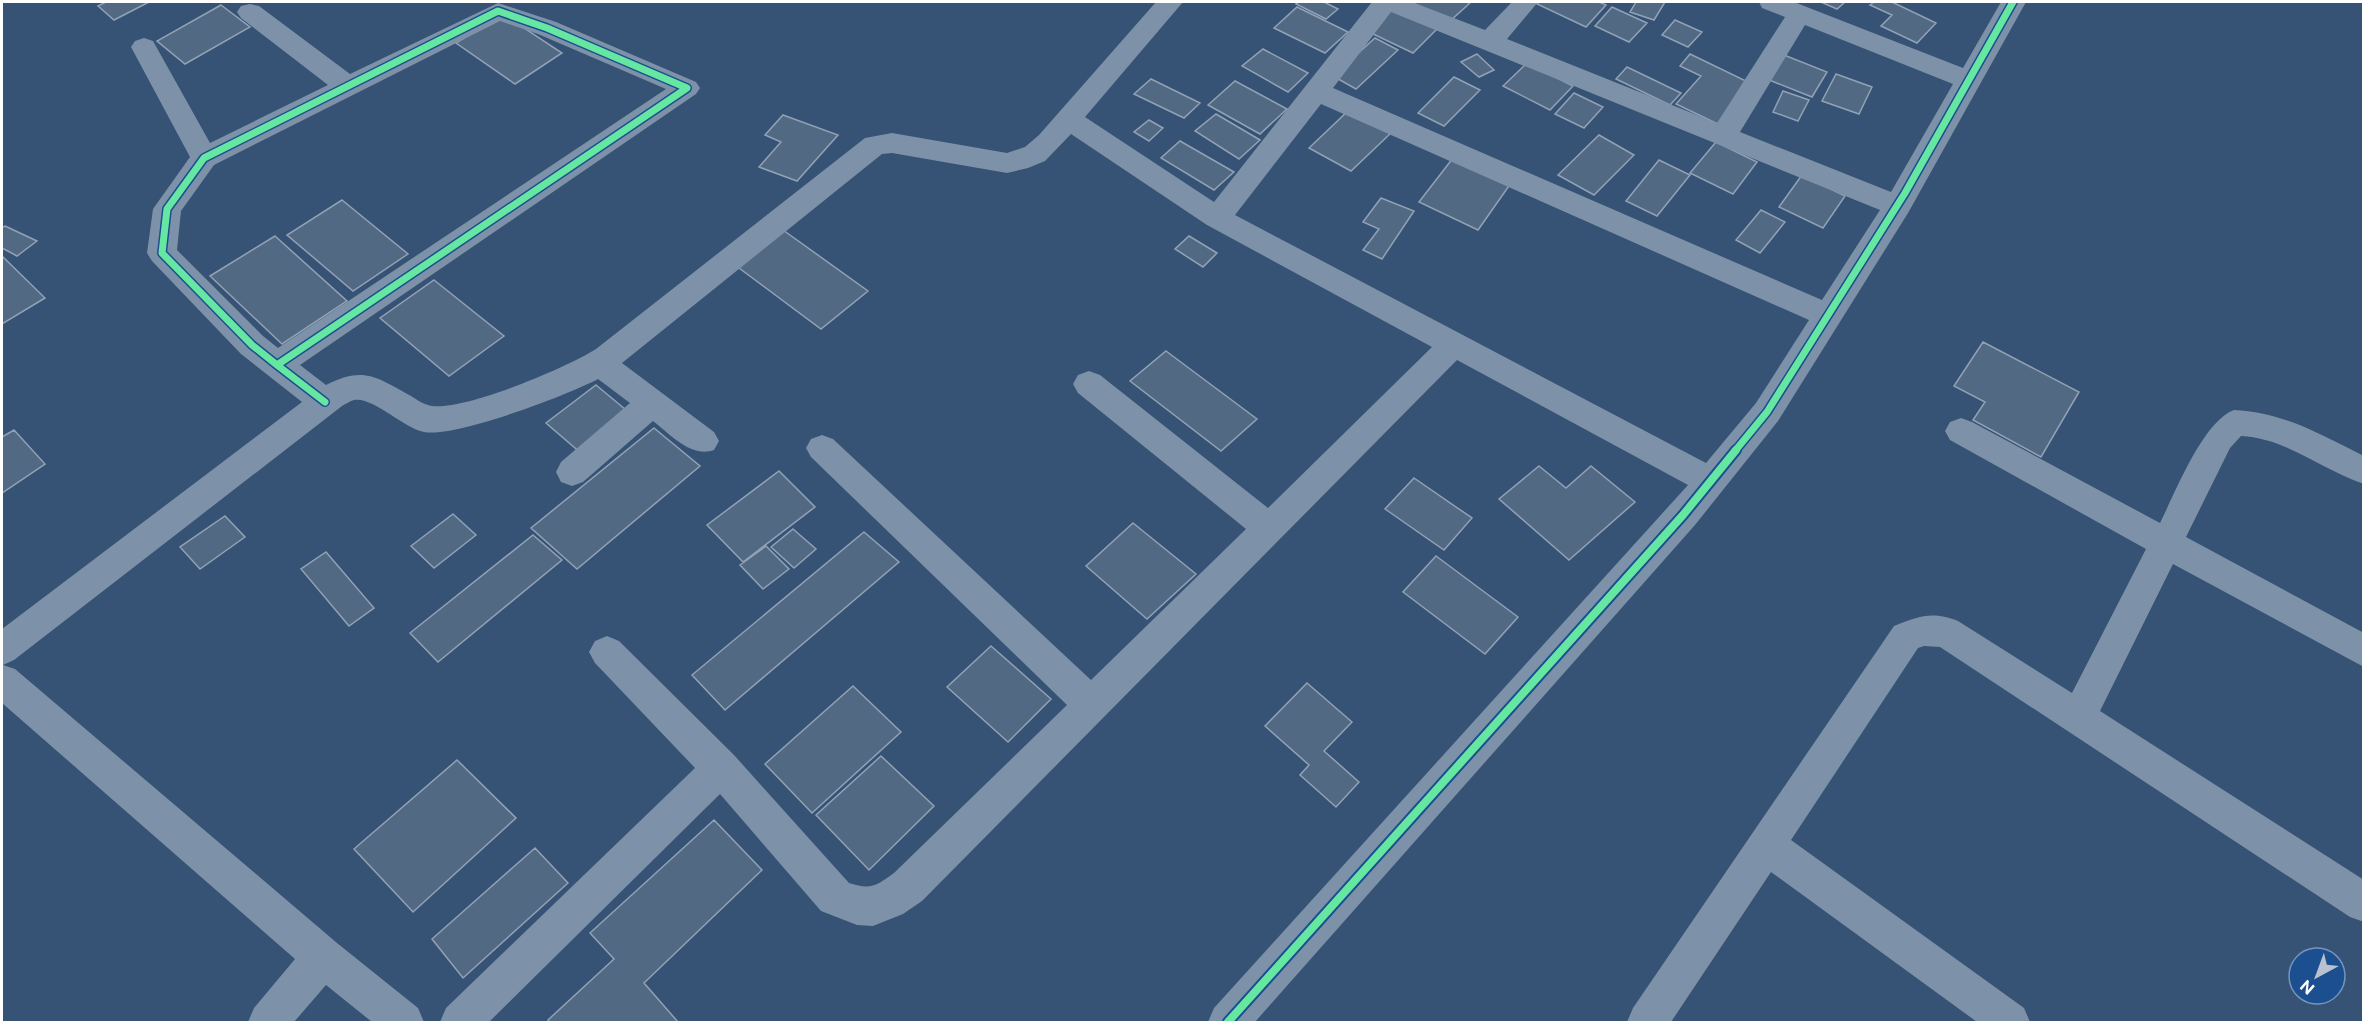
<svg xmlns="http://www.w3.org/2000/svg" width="2365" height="1024" font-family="'Public Sans',sans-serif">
<rect width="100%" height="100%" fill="#365274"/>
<path fill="#526984" stroke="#92a2b6" stroke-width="1.5" d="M106 2H149L114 20 98 6Z
M1299 2H1324L1338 9 1326 19 1296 4Z
M1410 2H1466L1470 3 1450 21Z
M1540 2H1599L1606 5 1586 27 1537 4Z
M1636 2H1665L1654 20 1630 12Z
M1821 2H1845L1837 9Z
M1874 2H1892L1936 23 1917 43 1881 26 1892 15 1870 5Z
M221 5 250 27 185 64 157 41Z
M1297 7 1348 32 1325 53 1274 28Z
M1394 7 1438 28 1413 53 1369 32Z
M1612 7 1647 23 1629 42 1595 26Z
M503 14 562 53 515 84 456 43Z
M1675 20 1702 32 1688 47 1662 35Z
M1375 38 1398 50 1356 89 1333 76Z
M1263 49 1308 73 1288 92 1242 66Z
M1477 54 1494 70 1479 77 1461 62Z
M1690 54 1748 82 1720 125 1676 104 1701 76 1680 66Z
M1784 55 1827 72 1812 97 1769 80Z
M1527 63 1573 86 1550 110 1503 86Z
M1627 67 1681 93 1670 105 1616 79Z
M1836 74 1872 87 1859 114 1822 101Z
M1454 77 1480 90 1444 126 1418 113Z
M1151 79 1200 103 1184 118 1134 94Z
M1235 81 1287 109 1260 134 1208 105Z
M1783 91 1809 100 1798 121 1773 112Z
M1574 93 1603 107 1584 128 1555 114Z
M1348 111 1391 133 1351 171 1309 148Z
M1216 114 1260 140 1239 159 1195 131Z
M783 115 838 135 797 181 759 167 781 142 765 135Z
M1149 120 1163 128 1149 141 1134 132Z
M1599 135 1634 155 1594 195 1558 175Z
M1180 141 1234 172 1214 190 1161 158Z
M1716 142 1757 162 1733 194 1690 173Z
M1453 158 1511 183 1478 230 1419 202Z
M1659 160 1690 175 1657 216 1626 201Z
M1802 175 1845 196 1823 228 1779 207Z
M1381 198 1414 211 1382 259 1363 250 1379 229 1363 222Z
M342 200 408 254 353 291 287 235Z
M1761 210 1785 222 1760 253 1736 240Z
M5 226 37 241 17 256 2 248V228Z
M783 230 868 291 821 329 735 265Z
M275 236 347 301 282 344 210 276Z
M1189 236 1217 253 1203 267 1175 249Z
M2 256 45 298 2 324Z
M434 280 504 336 449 376 380 318Z
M1983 342 2079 392 2041 457 1973 420 1985 402 1954 386Z
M1166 351 1257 419 1221 451 1130 381Z
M596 385 632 415 582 454 546 423Z
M654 428 700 466 577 569 531 528Z
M14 430 45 464 2 493V437Z
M1539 466 1566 488 1591 466 1635 502 1569 560 1499 499Z
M779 471 815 507 743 562 707 525Z
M1414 478 1472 518 1444 550 1385 509Z
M453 514 476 535 434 568 411 546Z
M225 516 245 537 200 569 180 547Z
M1133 523 1196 574 1147 619 1086 566Z
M793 529 816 549 794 568 771 547Z
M864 532 899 562 725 710 692 675Z
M533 535 562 560 438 662 410 633Z
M766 546 789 569 763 589 740 565Z
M326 552 374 608 349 626 301 569Z
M1436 556 1518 617 1485 654 1403 592Z
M991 646 1051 699 1008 742 947 687Z
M1307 683 1352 722 1324 751 1359 782 1336 807 1300 775 1309 765 1265 726Z
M853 686 901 732 812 813 765 764Z
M881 756 934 806 869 870 816 815Z
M457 760 516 818 413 912 354 849Z
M714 820 762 870 644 983 678 1022H550L548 1020 614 959 590 933Z
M535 848 568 883 463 978 432 939Z"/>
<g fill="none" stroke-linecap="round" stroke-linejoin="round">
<path fill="#7d92a8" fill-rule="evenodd" d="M1156 2H1183L1085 117 1214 202 1372 2H1412L1485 30 1512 2H1538L1507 39 1717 123 1785 17 1762 8 1759 2H1794L1963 68 2001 2H2026L1908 213 1778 421 1695 525 1255 1022H1208L1214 1008 1688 485 1457 360 922 901 903 914 873 926 857 925 821 911 720 794 489 1022H440L446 1008 695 768 595 663 589 652 595 641 607 636 619 641 734 755 849 883C871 890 876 886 894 873L1067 705 811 457 806 448 811 439 822 435 833 439 1091 680 1246 529 1078 393 1073 384 1078 375 1089 371 1100 375 1268 508 1432 347 1207 225 1071 134 1045 161 1028 168 1007 173 892 153 882 154 622 363 714 432 719 441 714 450C691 458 671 435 653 421L583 482 572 486 561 482 556 472 561 462 630 403 598 379C568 395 455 438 424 432 404 428 372 396 354 400 350 401 346 404 342 406L14 660 3 665 15 669 337 943 418 1008 424 1022H372L326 985 294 1022H248L254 1008 295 959 2 703V629L302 402 241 354 152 261 147 253 153 209 190 157 131 47 135 41 144 38 153 41 210 143 328 85 241 18 237 12 241 6 250 4 259 6 350 74 498 3 556 22 696 82 700 88 696 94 300 365 326 385C364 366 376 377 411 396 417 400 425 405 432 406 466 410 566 368 596 349L865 138 892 133 1007 153 1025 147 1039 135ZM1391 12 1880 210 1822 300 1333 88ZM500 21 538 34 666 89 278 348 263 336 177 250 181 211 214 165ZM1805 25 1953 84 1891 192 1740 132ZM1321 104 1809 320 1756 403 1706 463 1235 215Z
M2234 410C2283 412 2321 435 2364 456V484C2322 470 2286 438 2241 436L2230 448 2186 537 2364 633V667L2173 564 2100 711 2364 880V922L2350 917 1940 647 1924 646 1918 648 1791 840 2024 1008 2030 1022H1977L1771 872 1671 1022H1627L1633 1008 1894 626C1919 616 1932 611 1958 621L2072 693 2146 549 1950 440 1945 431 1950 422 1961 418 1972 422 2160 523C2175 493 2203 421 2234 410Z"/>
<g stroke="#1b4f8f" stroke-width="10">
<path id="cycleway-far1" d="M498 11 547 28 687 88 277 365 252 345 162 253 167 209 204 158Z
M277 365 325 402
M1735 451 1767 412 1905 193 2013 2"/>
</g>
<g stroke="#1b4f8f" stroke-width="12">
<path id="cycleway" d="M1228 1022 1683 515 1736 450"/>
</g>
<use href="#cycleway-far1" stroke="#66e7a1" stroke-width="7"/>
<use href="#cycleway" stroke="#66e7a1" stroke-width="8"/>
</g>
<rect width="2365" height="1024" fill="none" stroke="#ffffff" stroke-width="6"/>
<g transform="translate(2317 976) rotate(221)"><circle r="28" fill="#1b4f8f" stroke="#7695bc" stroke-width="1.5"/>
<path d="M0-4.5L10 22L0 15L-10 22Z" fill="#b9c2ce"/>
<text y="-9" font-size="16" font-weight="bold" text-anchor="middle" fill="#ffffff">N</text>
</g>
</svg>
